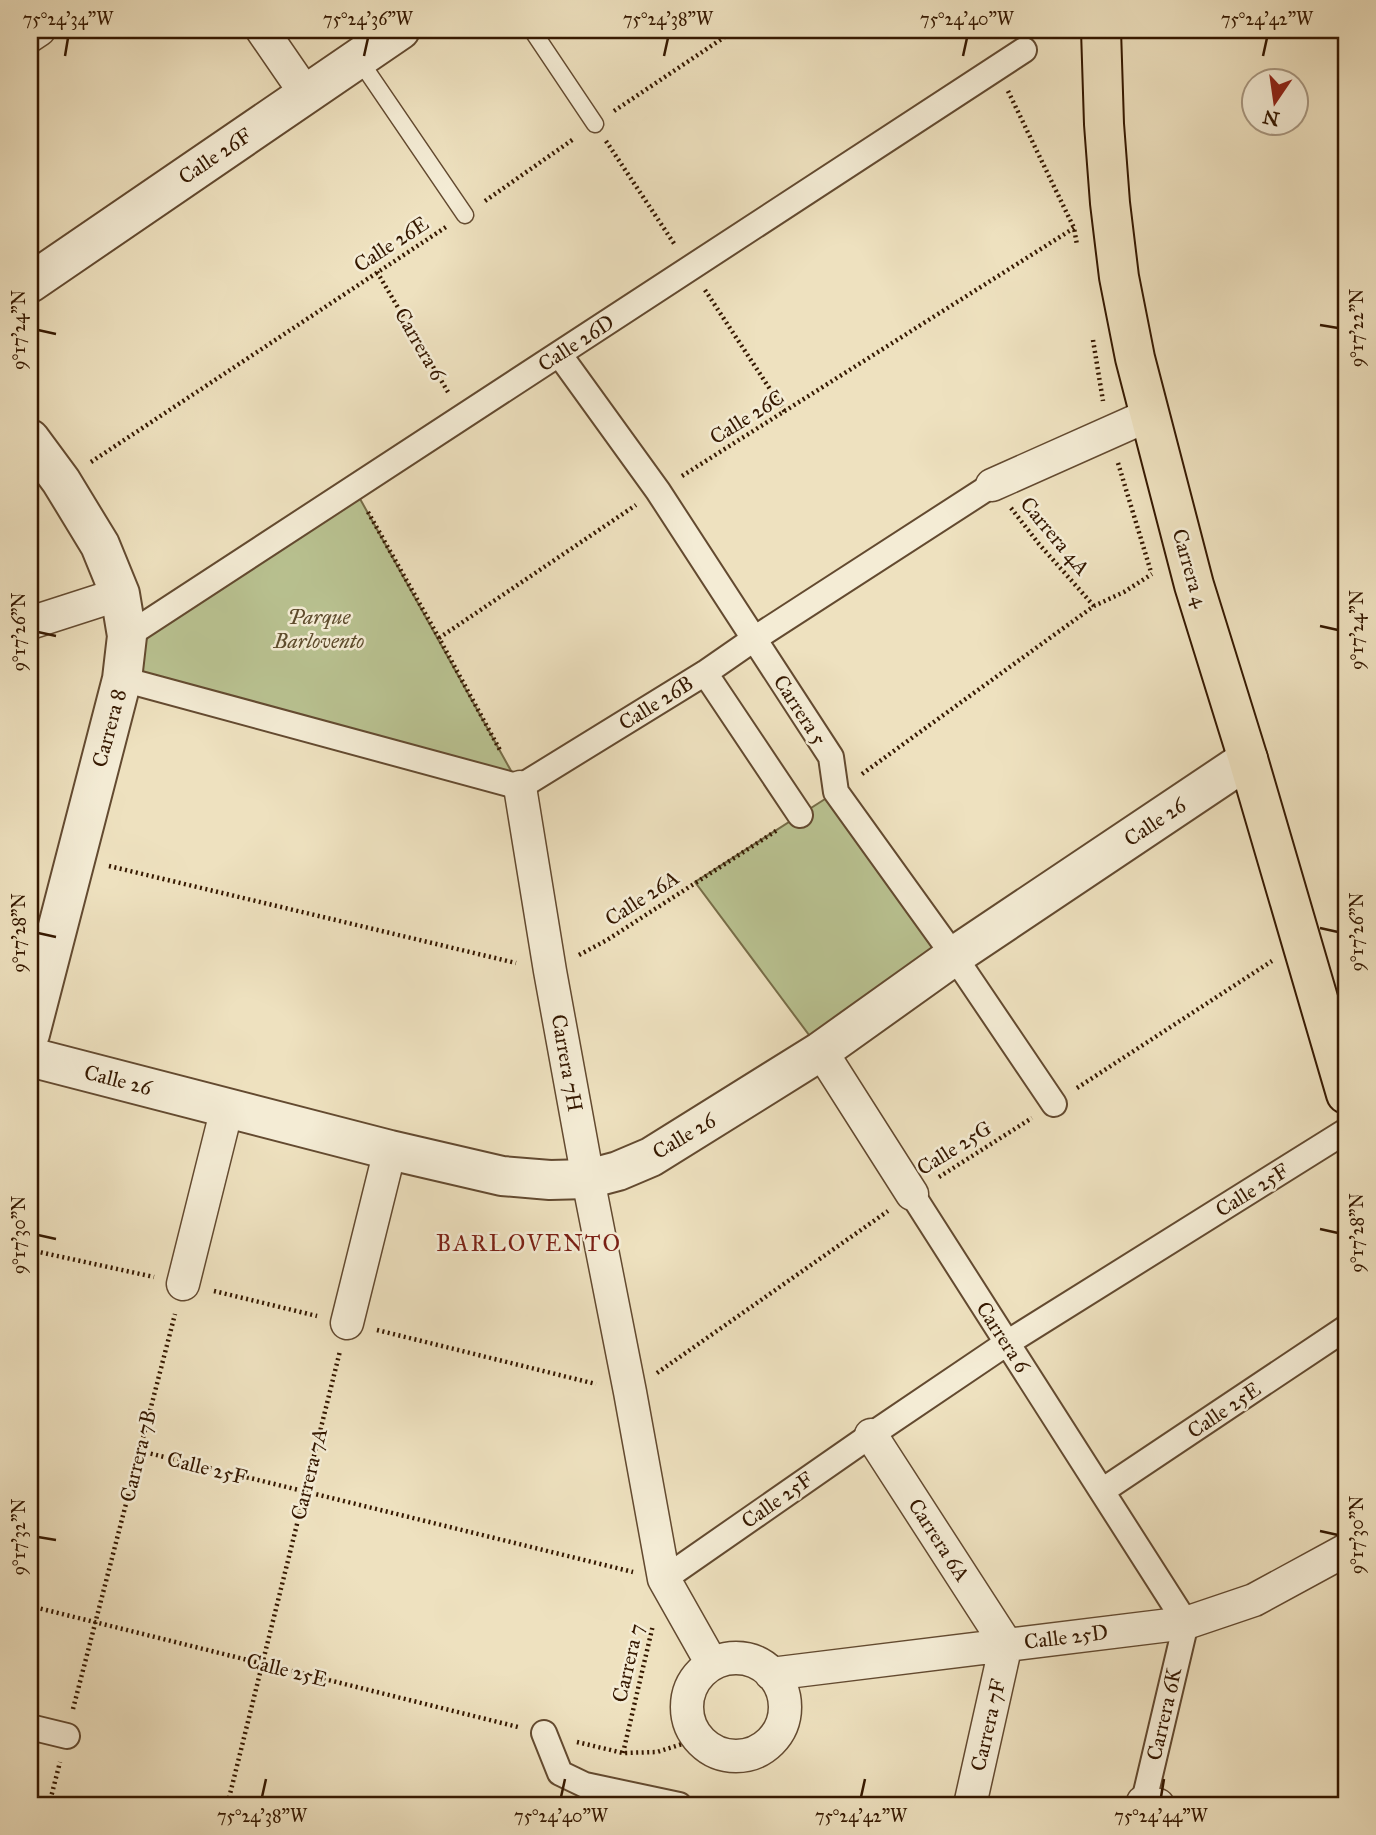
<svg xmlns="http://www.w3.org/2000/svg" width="1376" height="1835" font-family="'IM FELL Great Primer',serif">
<rect width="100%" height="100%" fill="#eee1bf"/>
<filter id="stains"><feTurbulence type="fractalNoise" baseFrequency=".00286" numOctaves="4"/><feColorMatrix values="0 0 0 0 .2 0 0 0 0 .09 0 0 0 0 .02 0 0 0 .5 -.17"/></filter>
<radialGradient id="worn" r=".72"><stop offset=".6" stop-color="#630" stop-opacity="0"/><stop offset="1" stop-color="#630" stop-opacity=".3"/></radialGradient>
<path fill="#b9c291" stroke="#776d48" stroke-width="2" d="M354 488 520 787 122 679 127 636Z
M836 792 954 956 821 1051 695 882Z"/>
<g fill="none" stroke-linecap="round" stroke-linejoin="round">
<g stroke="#634a30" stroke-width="19">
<path id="service" d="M532 30 595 124
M358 58 465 215"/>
</g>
<g stroke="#634a30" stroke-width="28">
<path id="pedestrian" d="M559 354 658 491 831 757 836 792 954 956 1054 1104
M127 636 1024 50
M705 673 800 815
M122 679 520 787 705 673 754 639 992 485
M912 1194 1186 1623 1143 1805
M1102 1491 1346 1328
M664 1579 871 1435 1007 1343 1346 1131
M30 1727 67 1736
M544 1733 560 1773 585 1785 679 1805"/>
</g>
<g stroke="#634a30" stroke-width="35">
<path id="minor" d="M262 30 306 94
M30 36 39 30
M992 485 1149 415
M30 623 120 594
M520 787 550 971 588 1179 630 1392 664 1579 712 1664
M821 1051 912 1194
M183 1284 227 1108
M347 1323 390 1150
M871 1435 1006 1644 970 1805
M687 1707a49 49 0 1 1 98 0a49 49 0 1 1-98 0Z
M771 1674 1186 1623 1254 1600 1346 1550
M1143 1802 1158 1805"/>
</g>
<g stroke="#634a30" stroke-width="42">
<path id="tertiary" d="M30 283 400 30
M30 439 61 481 100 545 120 594 127 636 122 679 30 1034
M30 1057 390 1150 502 1176 550 1180 588 1179 618 1171 651 1157 821 1051 954 956 1248 759"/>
</g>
<g stroke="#351800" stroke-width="42">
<path id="primary" d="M1101 30 1104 124 1110 203 1119 277 1135 358 1194 585 1248 759 1346 1094"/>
</g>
<path stroke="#351800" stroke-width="4.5" stroke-dasharray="2 3.5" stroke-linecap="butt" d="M1008 91 1074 228 1077 245
M614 111 735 30
M606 141 675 245
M485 201 575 138
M377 272 448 392
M705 290 785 412
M1093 340 1103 401
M91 462 446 227
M1118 463 1151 572
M682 476 1074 228
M1011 508 1039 544 1094 606
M368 512 439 638 501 752
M439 638 636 505
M862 774 1094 606 1124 592 1152 574
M109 866 516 963
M579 955 607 940 779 829
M1077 1088 1272 961
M939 1177 1032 1118
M30 1250 154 1277
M214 1291 317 1316
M377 1330 596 1384
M657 1373 888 1211
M140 1451 633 1572
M30 1606 518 1727
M73 1709 175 1314
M577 1742 623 1753 657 1752 698 1739
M623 1753 653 1625
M229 1798 340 1351
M49 1805 60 1762"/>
<use href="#service" stroke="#f4ecd5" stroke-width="16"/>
<use href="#pedestrian" stroke="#f4ecd5" stroke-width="24"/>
<use href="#minor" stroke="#f4ecd5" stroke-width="32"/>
<use href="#tertiary" stroke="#f4ecd5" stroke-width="38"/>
<use href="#primary" stroke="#eee1bf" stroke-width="38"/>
</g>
<path fill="none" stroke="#351800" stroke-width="2.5" d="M65 56 68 38M364 56 368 38M664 56 668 38M963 56 967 38M1263 56 1267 38M1320 325 1338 328M38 330 56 334M1320 626 1338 630M38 632 56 636M1320 928 1338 932M38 933 56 937M1320 1229 1338 1233M38 1235 56 1239M1320 1531 1338 1535M38 1537 56 1540M262 1797 266 1779M561 1797 565 1779M861 1797 865 1779M1161 1797 1164 1779"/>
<g text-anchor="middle" stroke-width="5" stroke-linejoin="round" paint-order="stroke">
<g font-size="21" fill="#351800" stroke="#f4ecd5">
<text transform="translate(215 156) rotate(-34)" y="7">Calle 26F</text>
<text transform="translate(391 244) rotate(-33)" y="7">Calle 26E</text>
<text transform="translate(576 343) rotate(-33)" y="7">Calle 26D</text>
<text transform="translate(420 344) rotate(60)" y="7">Carrera 6</text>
<text transform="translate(747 417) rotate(-32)" y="7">Calle 26C</text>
<text transform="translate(1055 536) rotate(50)" y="7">Carrera 4A</text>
<text transform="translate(1190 568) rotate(74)" y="7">Carrera 4</text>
<text transform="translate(656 703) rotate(-32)" y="7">Calle 26B</text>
<text transform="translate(800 710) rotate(57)" y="7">Carrera 5</text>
<text transform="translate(109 728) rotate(-75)" y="7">Carrera 8</text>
<text transform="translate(1155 822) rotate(-34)" y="7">Calle 26</text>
<text transform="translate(642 898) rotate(-33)" y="7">Calle 26A</text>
<text transform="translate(567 1063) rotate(80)" y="7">Carrera 7H</text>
<text transform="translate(118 1080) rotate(14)" y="7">Calle 26</text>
<text transform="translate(684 1136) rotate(-31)" y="7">Calle 26</text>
<text transform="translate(954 1148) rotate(-32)" y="7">Calle 25G</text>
<text transform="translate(1252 1190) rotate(-32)" y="7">Calle 25F</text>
<text transform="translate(1003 1337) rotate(57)" y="7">Carrera 6</text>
<text transform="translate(1224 1410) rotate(-34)" y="7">Calle 25E</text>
<text transform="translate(138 1456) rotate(-76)" y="7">Carrera 7B</text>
<text transform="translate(207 1468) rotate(14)" y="7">Calle 25F</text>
<text transform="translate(309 1474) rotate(-76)" y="7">Carrera 7A</text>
<text transform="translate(777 1500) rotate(-35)" y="7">Calle 25F</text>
<text transform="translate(939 1540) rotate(57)" y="7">Carrera 6A</text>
<text transform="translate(1066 1637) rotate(-7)" y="7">Calle 25D</text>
<text transform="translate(628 1663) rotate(-77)" y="7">Carrera 7</text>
<text transform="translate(287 1670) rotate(14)" y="7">Calle 25E</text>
<text transform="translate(1164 1714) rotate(-77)" y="7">Carrera 6K</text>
<text transform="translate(988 1725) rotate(-77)" y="7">Carrera 7F</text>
</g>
<g font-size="21" font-style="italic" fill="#5d4b2c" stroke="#f4ecd5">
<text x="319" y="624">Parque<tspan x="319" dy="24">Barlovento</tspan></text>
</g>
<g font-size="23" letter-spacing="2" fill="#7a1f14" stroke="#f4ecd5">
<text x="529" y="1251">BARLOVENTO</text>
</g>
</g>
<rect width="1376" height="1835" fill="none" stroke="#eee1bf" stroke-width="77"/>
<g transform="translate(1275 102) rotate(193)"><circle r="33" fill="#f4ecd5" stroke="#a89780" stroke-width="2"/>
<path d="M0-5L12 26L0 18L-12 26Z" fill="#8f2418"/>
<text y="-10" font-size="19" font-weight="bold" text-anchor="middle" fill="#351800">N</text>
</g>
<rect x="38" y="38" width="1300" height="1759" fill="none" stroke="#351800" stroke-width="2.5"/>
<g font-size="18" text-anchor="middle" fill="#351800">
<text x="68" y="25">75°24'34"W</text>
<text x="368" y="25">75°24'36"W</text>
<text x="668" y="25">75°24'38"W</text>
<text x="967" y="25">75°24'40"W</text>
<text x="1267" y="25">75°24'42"W</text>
<text transform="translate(1357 328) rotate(-90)" y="6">9°17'22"N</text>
<text transform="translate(19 330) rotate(-90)" y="6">9°17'24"N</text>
<text transform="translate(1357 630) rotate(-90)" y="6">9°17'24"N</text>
<text transform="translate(19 632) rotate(-90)" y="6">9°17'26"N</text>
<text transform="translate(1357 932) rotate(-90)" y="6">9°17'26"N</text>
<text transform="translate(19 933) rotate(-90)" y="6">9°17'28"N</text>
<text transform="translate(1357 1233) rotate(-90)" y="6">9°17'28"N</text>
<text transform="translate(19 1235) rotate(-90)" y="6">9°17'30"N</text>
<text transform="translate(1357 1535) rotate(-90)" y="6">9°17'30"N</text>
<text transform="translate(19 1537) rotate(-90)" y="6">9°17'32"N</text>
<text x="262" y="1822">75°24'38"W</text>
<text x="561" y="1822">75°24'40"W</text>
<text x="861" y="1822">75°24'42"W</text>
<text x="1161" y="1822">75°24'44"W</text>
</g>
<rect width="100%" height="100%" filter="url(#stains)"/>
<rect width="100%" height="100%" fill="url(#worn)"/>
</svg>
